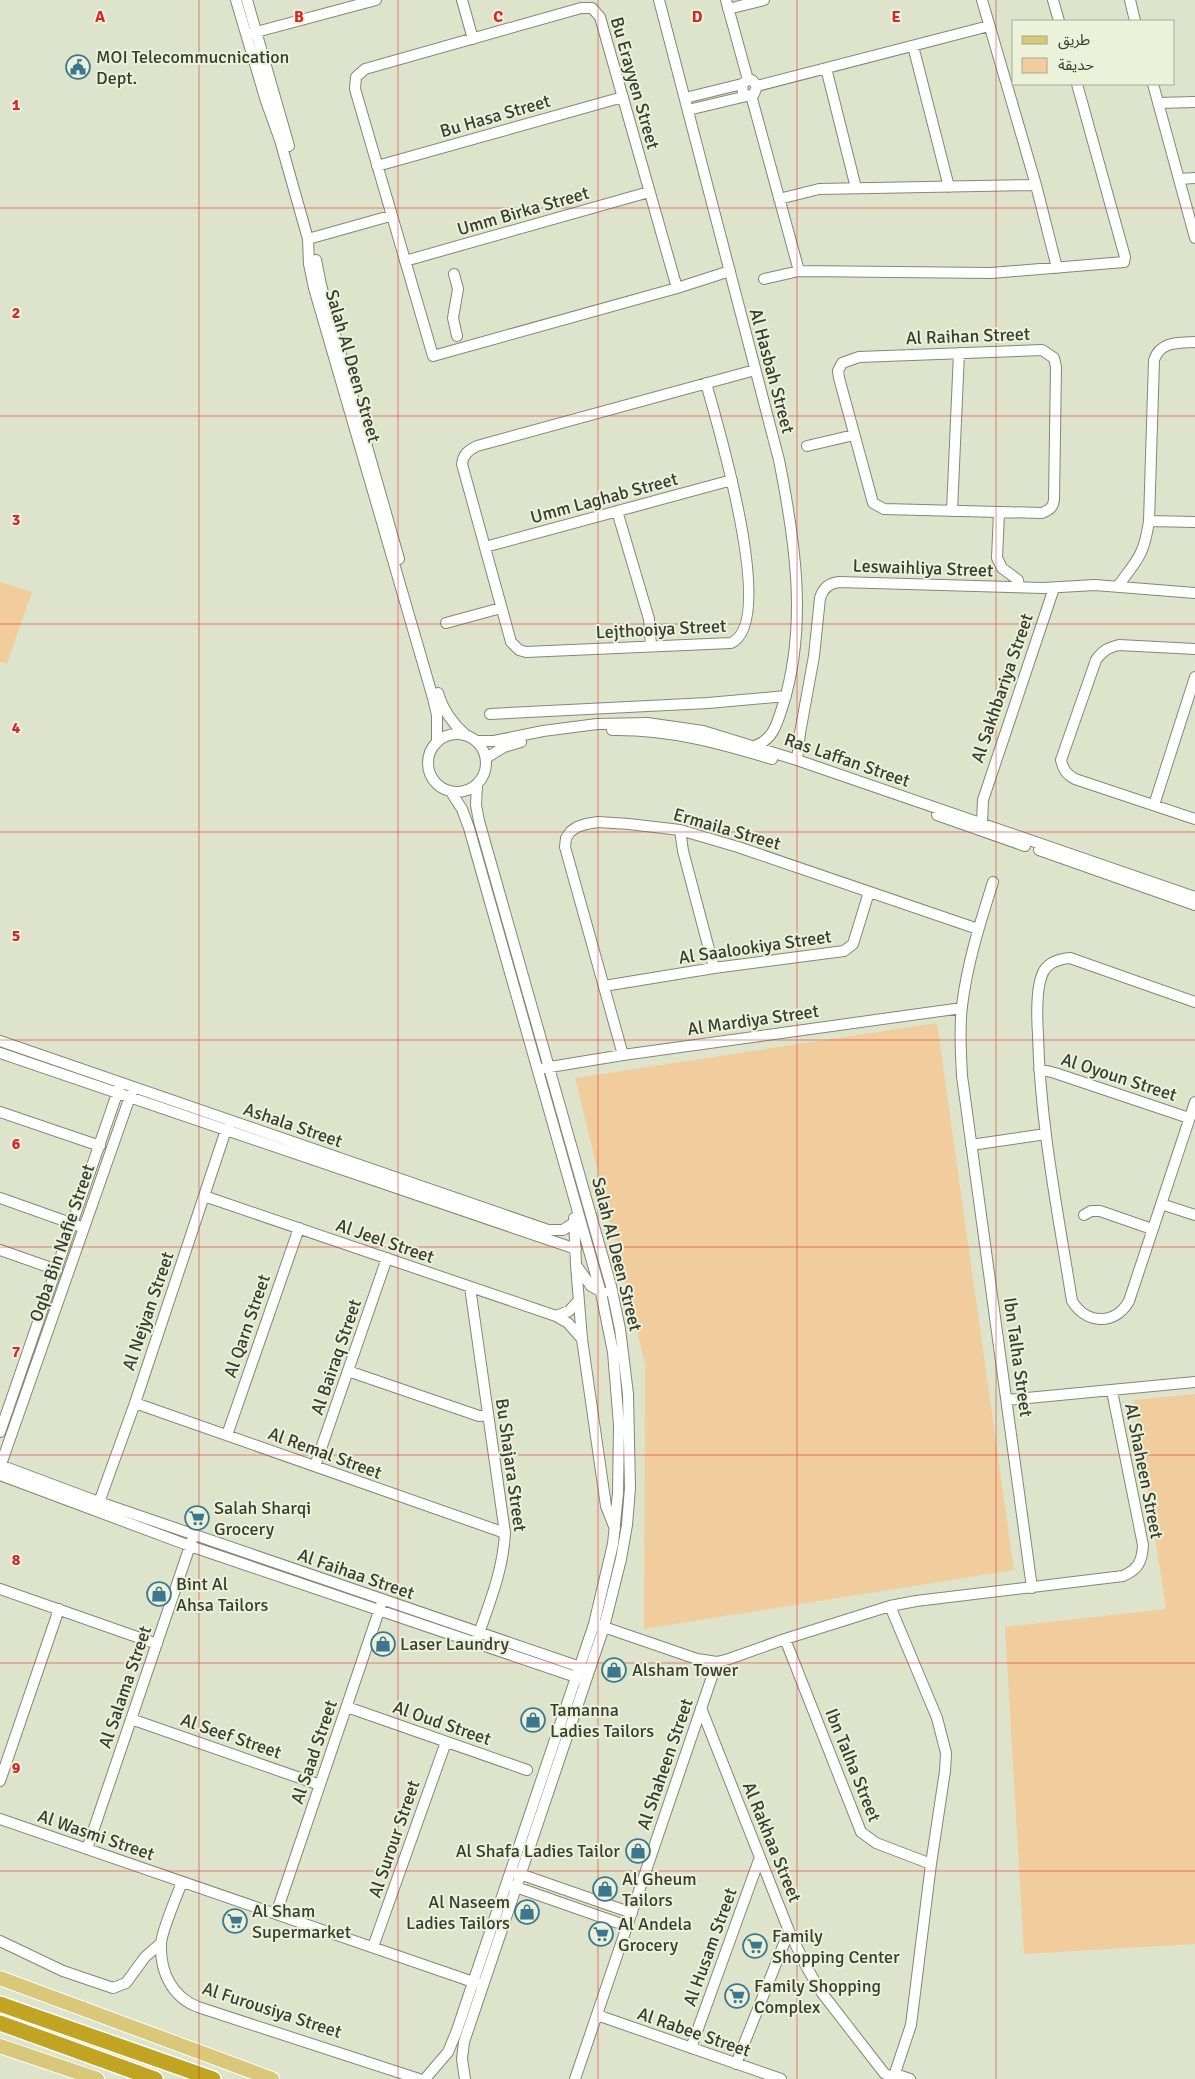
<svg xmlns="http://www.w3.org/2000/svg" width="1195" height="2079" font-family="Signika,'Noto Sans Arabic',sans-serif">
<rect width="100%" height="100%" fill="#dee4cc"/>
<path fill="#f1cd9e" d="M0 582 32 592 7 664 0 662Z
M937 1023 1014 1570 644 1629 645 1364 575 1078Z
M1195 1394V1944L1024 1954 1005 1627 1166 1609 1134 1400Z"/>
<g fill="none" stroke-linecap="round" stroke-linejoin="round">
<g stroke="#838872" stroke-width="12">
<path id="minor" d="M236 0 266 101 280 140 308 239 309 264 314 288 433 698 437 715V742
M247 0 289 146
M462 0 473 39
M659 0 779 460C795 540 808 625 783 705 777 723 774 739 755 746
M726 0 748 80
M982 0 1036 185 1057 268
M1053 0 1059 21
M1130 0 1135 21
M728 9 764 0
M249 34 376 0
M913 46 949 187
M826 68 856 188
M1153 84 1195 238
M757 86 989 26
M751 95 799 271
M685 98 742 84
M1158 103 1195 102
M688 110 751 95 754 94 757 86 752 80H748L742 84 743 93 747 95
M377 166 623 97
M1179 179 1195 178
M779 199 819 189 1036 185
M308 239 390 216
M316 260 321 285 399 559
M405 261 649 192
M454 274 458 289 453 318 457 336
M764 279 799 271 991 273 1124 262 1125 257 1077 84
M677 288 600 17 592 8H581L365 69 356 77 355 89 433 356 677 288 730 271
M1042 350 1054 358 1056 367 1054 500C1053 508 1049 510 1042 513L884 509 873 503 839 378 838 371 842 363 859 357Z
M706 383C717 423 778 623 731 643L526 652 519 650 511 642 462 464C463 454 469 450 477 446L755 370
M807 446 854 435
M617 511 649 619 651 646
M952 511 959 353
M999 513 997 558 1002 568 1018 580 1019 587
M1149 521 1195 522
M485 547 732 480
M1118 586C1138 559 1144 555 1149 521L1154 360C1160 341 1179 343 1195 342
M446 623 501 608
M1195 649 1119 645C1108 648 1103 650 1096 660L1061 760C1063 769 1066 774 1075 779L1195 819
M438 693C443 710 453 724 466 735
M490 714 708 703 786 696
M612 730C668 729 719 743 772 759
M428 763a29 29 0 1 1 58 0a29 29 0 1 1-58 0Z
M477 741H494L543 731 597 724 647 723 703 731 797 760 1195 897
M486 758 504 747 521 742
M797 760 800 733 814 656 820 598C823 588 829 583 839 582L1043 588 1095 585 1195 593
M1154 805 1195 677
M937 815 1025 846
M982 823 983 800 1054 588
M680 830 683 851 714 968
M1039 850 1195 905
M993 882C980 923 967 964 962 1006 959 1029 961 1053 962 1076L1032 1588
M604 986 714 968 844 951 853 944 869 892
M1195 1002 1070 958C1059 959 1046 963 1042 975 1036 990 1037 1019 1038 1035 1040 1124 1058 1213 1072 1301 1086 1324 1115 1326 1129 1301L1195 1102
M0 1041 548 1230H563L575 1222
M0 1053 576 1249
M623 1055 565 847 566 838 570 832 577 827 586 824 598 822 629 824 680 830 738 847 978 929
M544 1068 623 1055 962 1008
M1039 1069 1055 1073 1189 1118
M0 1112 100 1146
M971 1145 1046 1134
M204 1196 556 1316 568 1323 582 1339
M0 1198 79 1226
M1161 1204 1195 1215
M1084 1215 1091 1211H1100L1152 1229
M574 1218 576 1265 582 1339 606 1506 615 1529
M0 1250 57 1270
M576 1265 591 1286 604 1293
M470 1287 505 1533C503 1571 489 1604 477 1639
M556 1316 569 1311 578 1301
M348 1371 479 1416 488 1415
M1007 1400 1195 1382
M135 1403 505 1533
M0 1432 119 1088
M227 1435 299 1228
M0 1465 96 1501 586 1669
M315 1466 387 1258
M0 1467 132 1091
M0 1475 190 1546 582 1679
M97 1508 135 1403 228 1124
M0 1589 157 1644
M890 1606 937 1718 946 1753 945 1771 931 1864 911 2025 893 2079
M598 1625 697 1659 717 1662 729 1659 785 1639 890 1606 916 1601 1123 1576C1139 1569 1142 1561 1143 1545L1112 1391
M785 1639 861 1832 876 1843 931 1864
M347 1707 527 1770
M701 1708 789 1931 807 1968 822 1993 884 2073 893 2078
M131 1719 320 1785
M0 1781 59 1609
M0 1819 479 1984
M87 1849 192 1540
M517 1873 632 1913
M182 1882C177 1896 161 1932 161 1944 160 1972 172 1997 198 2007L419 2079
M513 1886 627 1926
M276 1914 381 1605
M0 1941 63 1971 113 1988 126 1983 145 1957 161 1943
M373 1947 446 1742
M597 2015 781 2079
M691 2048 760 1857
M736 2064 789 1931
M895 2074 910 2079
M425 2079 448 2052 456 2033 594 1624 613 1544 618 1493 619 1425 613 1352 601 1293 469 828 462 809 451 792
M465 2079 462 2059 464 2042 604 1627 621 1559 627 1525 630 1488 628 1394 620 1329 611 1286 479 821 476 805 477 785
M575 2079 717 1662"/>
</g>
<g stroke="#fff" stroke-width="16">
<path id="major" d="M0 1978 272 2079
M0 2046 97 2079"/>
</g>
<g stroke="#fff" stroke-width="18">
<path id="highway" d="M0 2004 213 2079
M0 2023 155 2079"/>
</g>
<use href="#minor" stroke="#fff" stroke-width="10"/>
<use href="#major" stroke="#d9c87a" stroke-width="14"/>
<use href="#highway" stroke="#c0a422" stroke-width="15"/>
</g>
<path fill="none" stroke="#d62828" stroke-width="1" stroke-opacity="0.55" d="M199 0V2079M398 0V2079M598 0V2079M797 0V2079M996 0V2079M0 208H1195M0 416H1195M0 624H1195M0 832H1195M0 1040H1195M0 1247H1195M0 1455H1195M0 1663H1195M0 1871H1195"/>
<defs>
<g id="civic-ring" transform="scale(1.25)"><circle r="9.5" fill="#ecf1d9" stroke="#3c778f" stroke-width="1.5"/><path d="M-.6-6.5H3V-4.5H.6V-3L4-1V1h2V6H-6V1h2V-1L-.6-3ZM-1.2 2.5V6h2.4V2.5Z" fill="#3c778f"/></g>
<g id="supermarket-ring" transform="scale(1.25)"><circle r="9.5" fill="#ecf1d9" stroke="#3c778f" stroke-width="1.5"/><path d="M-6-5.5h2.5l.6 2H6L4.5 2H-2.5L-4.4-4H-6ZM-1.5 3.2a1.3 1.3 0 1 0 .1 0ZM3 3.2a1.3 1.3 0 1 0 .1 0Z" fill="#3c778f"/></g>
<g id="shop-ring" transform="scale(1.25)"><circle r="9.5" fill="#ecf1d9" stroke="#3c778f" stroke-width="1.5"/><path d="M-5-2.5h2.3a2.7 3.5 0 0 1 5.4 0H5L5.5 6h-11ZM-1.5-2.5h3a1.5 2.3 0 0 0-3 0Z" fill="#3c778f"/></g>
</defs>
<g fill-rule="evenodd">
<use href="#civic-ring" x="78" y="67"/>
<use href="#supermarket-ring" x="197" y="1518"/>
<use href="#shop-ring" x="159" y="1594"/>
<use href="#shop-ring" x="383" y="1644"/>
<use href="#shop-ring" x="614" y="1670"/>
<use href="#shop-ring" x="533" y="1720"/>
<use href="#shop-ring" x="638" y="1851"/>
<use href="#shop-ring" x="605" y="1889"/>
<use href="#shop-ring" x="527" y="1912"/>
<use href="#supermarket-ring" x="235" y="1921"/>
<use href="#supermarket-ring" x="601" y="1934"/>
<use href="#supermarket-ring" x="755" y="1946"/>
<use href="#supermarket-ring" x="737" y="1996"/>
</g>
<g text-anchor="middle" stroke-width="4" stroke-linejoin="round" paint-order="stroke">
<g font-size="18" fill="#393c32" stroke="#ecf1d9" text-anchor="start">
<text x="96" y="63">MOI Telecommucnication<tspan x="96" dy="21">Dept.</tspan></text>
<text x="214" y="1514">Salah Sharqi<tspan x="214" dy="21">Grocery</tspan></text>
<text x="176" y="1590">Bint Al<tspan x="176" dy="21">Ahsa Tailors</tspan></text>
<text x="400" y="1650">Laser Laundry</text>
<text x="632" y="1676">Alsham Tower</text>
<text x="550" y="1716">Tamanna<tspan x="550" dy="21">Ladies Tailors</tspan></text>
<text x="620" y="1857" text-anchor="end">Al Shafa Ladies Tailor</text>
<text x="622" y="1885">Al Gheum<tspan x="622" dy="21">Tailors</tspan></text>
<text x="510" y="1908" text-anchor="end">Al Naseem<tspan x="510" dy="21">Ladies Tailors</tspan></text>
<text x="252" y="1917">Al Sham<tspan x="252" dy="21">Supermarket</tspan></text>
<text x="618" y="1930">Al Andela<tspan x="618" dy="21">Grocery</tspan></text>
<text x="772" y="1942">Family<tspan x="772" dy="21">Shopping Center</tspan></text>
<text x="754" y="1992">Family Shopping<tspan x="754" dy="21">Complex</tspan></text>
</g>
<g font-size="18" fill="#393c32" stroke="#ecf1d9">
<text transform="translate(635 83) rotate(74)" y="6">Bu Erayyen Street</text>
<text transform="translate(495 116) rotate(-16)" y="6">Bu Hasa Street</text>
<text transform="translate(523 211) rotate(-16)" y="6">Umm Birka Street</text>
<text transform="translate(968 336) rotate(-2)" y="6">Al Raihan Street</text>
<text transform="translate(353 366) rotate(74)" y="6">Salah Al Deen Street</text>
<text transform="translate(772 371) rotate(75)" y="6">Al Hasbah Street</text>
<text transform="translate(604 498) rotate(-15)" y="6">Umm Laghab Street</text>
<text transform="translate(923 568) rotate(2)" y="6">Leswaihliya Street</text>
<text transform="translate(661 629) rotate(-3)" y="6">Lejthooiya Street</text>
<text transform="translate(1002 688) rotate(-71)" y="6">Al Sakhbariya Street</text>
<text transform="translate(847 760) rotate(19)" y="6">Ras Laffan Street</text>
<text transform="translate(727 829) rotate(16)" y="6">Ermaila Street</text>
<text transform="translate(755 947) rotate(-8)" y="6">Al Saalookiya Street</text>
<text transform="translate(753 1020) rotate(-8)" y="6">Al Mardiya Street</text>
<text transform="translate(1119 1077) rotate(18)" y="6">Al Oyoun Street</text>
<text transform="translate(293 1125) rotate(19)" y="6">Ashala Street</text>
<text transform="translate(385 1241) rotate(19)" y="6">Al Jeel Street</text>
<text transform="translate(62 1243) rotate(-71)" y="6">Oqba Bin Nafie Street</text>
<text transform="translate(617 1254) rotate(76)" y="6">Salah Al Deen Street</text>
<text transform="translate(148 1311) rotate(-71)" y="6">Al Nejyan Street</text>
<text transform="translate(247 1326) rotate(-71)" y="6">Al Qarn Street</text>
<text transform="translate(336 1357) rotate(-71)" y="6">Al Bairaq Street</text>
<text transform="translate(1018 1357) rotate(82)" y="6">Ibn Talha Street</text>
<text transform="translate(325 1453) rotate(20)" y="6">Al Remal Street</text>
<text transform="translate(511 1465) rotate(82)" y="6">Bu Shajara Street</text>
<text transform="translate(1144 1471) rotate(79)" y="6">Al Shaheen Street</text>
<text transform="translate(356 1574) rotate(19)" y="6">Al Faihaa Street</text>
<text transform="translate(125 1687) rotate(-71)" y="6">Al Salama Street</text>
<text transform="translate(442 1723) rotate(19)" y="6">Al Oud Street</text>
<text transform="translate(231 1736) rotate(19)" y="6">Al Seef Street</text>
<text transform="translate(314 1752) rotate(-71)" y="6">Al Saad Street</text>
<text transform="translate(665 1764) rotate(-71)" y="6">Al Shaheen Street</text>
<text transform="translate(853 1765) rotate(68)" y="6">Ibn Talha Street</text>
<text transform="translate(96 1835) rotate(19)" y="6">Al Wasmi Street</text>
<text transform="translate(394 1839) rotate(-71)" y="6">Al Surour Street</text>
<text transform="translate(772 1842) rotate(68)" y="6">Al Rakhaa Street</text>
<text transform="translate(710 1947) rotate(-70)" y="6">Al Husam Street</text>
<text transform="translate(272 2010) rotate(18)" y="6">Al Furousiya Street</text>
<text transform="translate(694 2032) rotate(19)" y="6">Al Rabee Street</text>
</g>
</g>
<g font-size="16" text-anchor="middle" font-weight="bold" fill="#d62828" stroke="#ecf1d9" stroke-width="4" stroke-linejoin="round" paint-order="stroke">
<text x="100" y="22">A</text>
<text x="299" y="22">B</text>
<text x="498" y="22">C</text>
<text x="697" y="22">D</text>
<text x="896" y="22">E</text>
<text x="16" y="110">1</text>
<text x="16" y="318">2</text>
<text x="16" y="525">3</text>
<text x="16" y="733">4</text>
<text x="16" y="941">5</text>
<text x="16" y="1149">6</text>
<text x="16" y="1357">7</text>
<text x="16" y="1565">8</text>
<text x="16" y="1773">9</text>
</g>
<rect x="1012" y="20" width="162" height="65" fill="#ecf1d9" stroke="#a4a996"/>
<rect x="1022" y="36" width="25" height="8" fill="#d9c87a" stroke="#a4a996"/>
<text x="1058" y="45" font-size="15" fill="#393c32">طريق</text>
<rect x="1022" y="58" width="25" height="15" fill="#f1cd9e" stroke="#a4a996"/>
<text x="1058" y="70" font-size="15" fill="#393c32">حديقة</text>
</svg>
